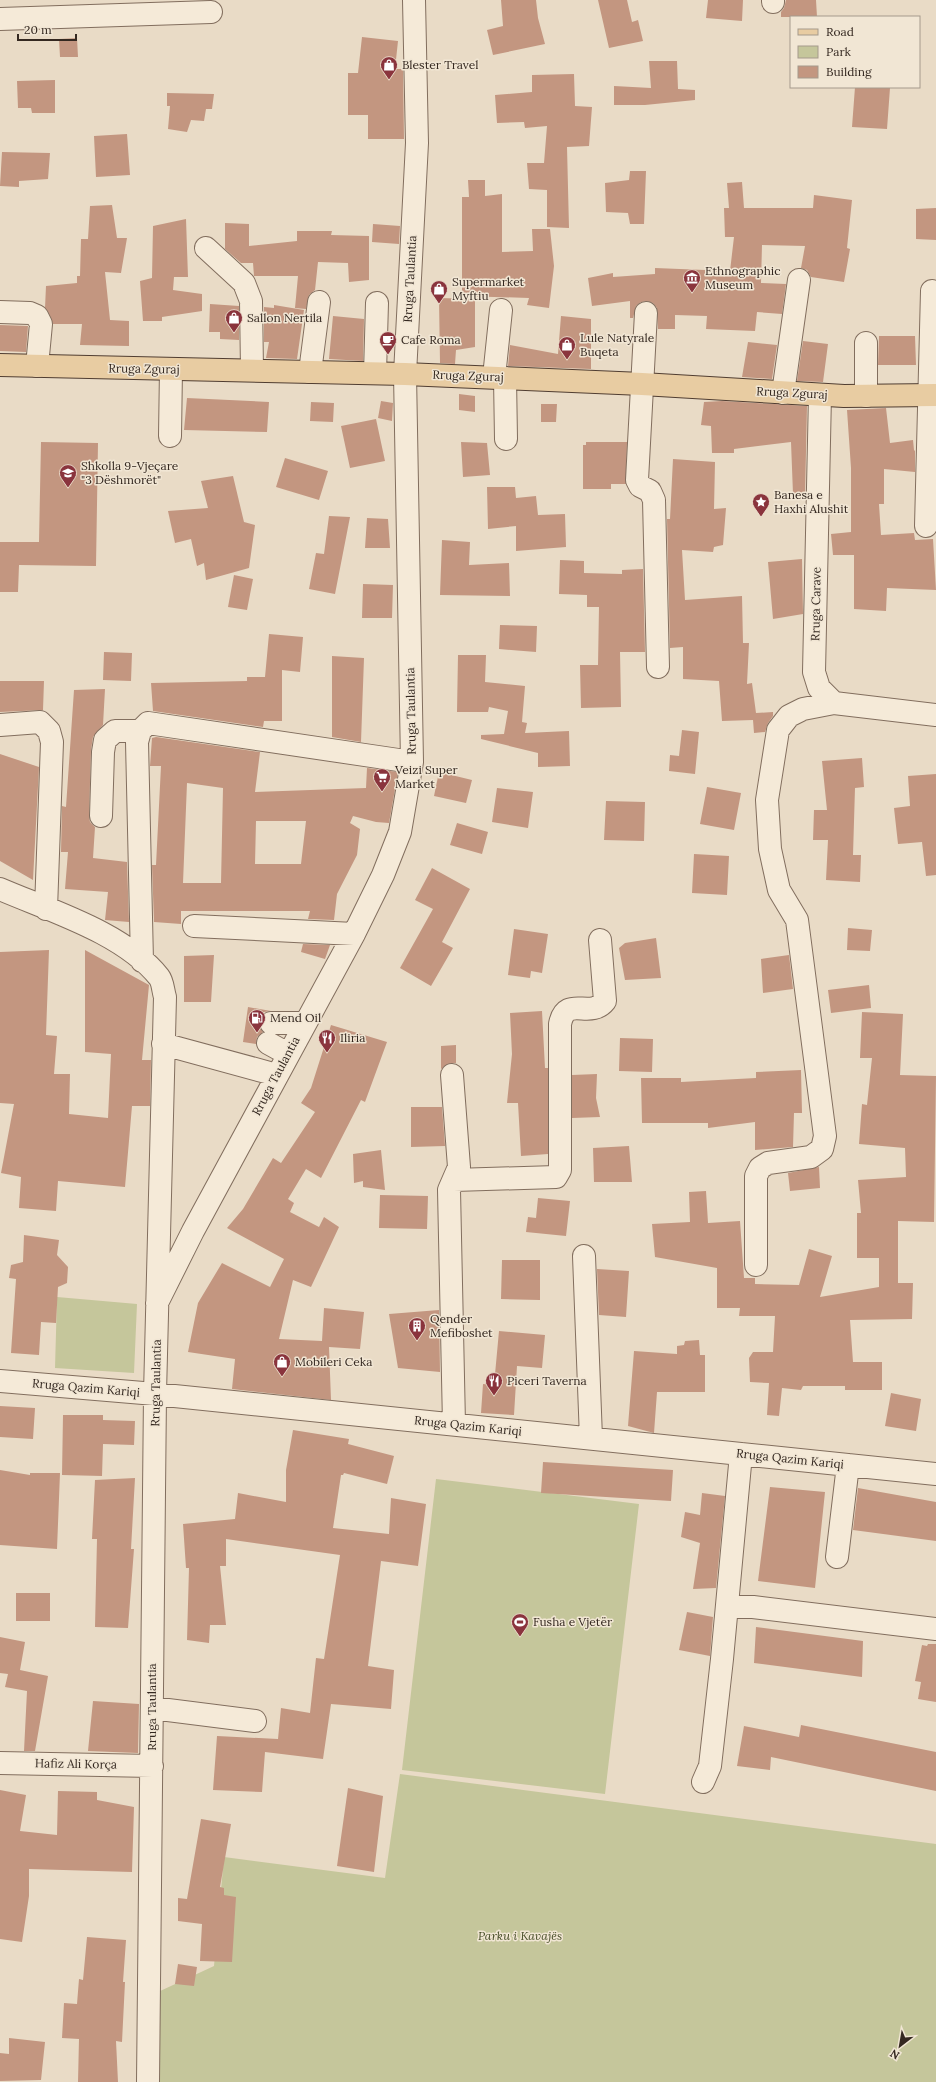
<svg xmlns="http://www.w3.org/2000/svg" width="936" height="2082" font-family="Lora,serif">
<rect width="100%" height="100%" fill="#e9dbc6"/>
<path fill="#c5c69b" d="M57 1297 137 1304 134 1373 55 1368Z
M436 1479 639 1504 605 1794 402 1770Z
M400 1774 936 1844V2082H156L158 1992 214 1966 224 1857 385 1878Z"/>
<path fill="#c39680" fill-rule="evenodd" d="M501 0H536L538 18 545 44 493 55 487 30 503 26Z
M598 0H627L632 22 638 20 643 41 609 48Z
M708 0H743L742 21 706 18Z
M786 0H816L817 17H781V12L784 8Z
M362 37 398 41 395 69H403L404 139H368V115H348V73H358Z
M77 38 78 57H60L59 39Z
M649 61H677L678 89 695 90V100L645 105H614V86L651 88Z
M574 74 575 106 592 107 589 146 567 147 569 228 547 227V190L529 189 527 163H544L547 126 525 128 524 122 497 123 495 95 532 92V75Z
M55 80V113H32L31 108H18L17 81Z
M855 87 890 88 887 129 852 127Z
M167 93 214 94 212 109H206L204 121 191 120 187 132 168 129 170 106H167Z
M127 134 130 175 96 177 94 136Z
M2 152 50 153 48 179 19 181V187L0 186Z
M630 171H646L644 224H630L628 213 606 212 605 183 629 180Z
M468 180H485V196L502 194V252L533 251 532 229H550L554 266 549 308 527 305 529 298 462 296V197H469Z
M742 182 744 208H813L814 195 852 200 847 248 850 249 844 282 811 277 807 270 801 268 805 246 762 245 761 283 786 284 782 314 757 312 755 331 706 329 707 316 675 315V329H658L657 308 653 303 647 301 641 302 636 306 633 318H630V301L592 306 588 278 613 273V277L655 274V268L730 271 734 237H725L724 208H729L727 183Z
M112 205 117 238H127L121 273 105 272 110 320 129 321V346L80 345 82 324H53L45 308 46 286 77 283V276H80L81 239H88L90 206Z
M936 208V240L916 239V209Z
M186 219 188 277H174L173 290 202 294V311L162 317V321H143L140 281 152 278 153 226Z
M225 223 249 224V246L297 241V231H332L331 235 369 236V280L349 282 348 263 318 262 315 290 309 295 306 309 295 308 298 276H254L253 263H241L225 249Z
M373 224 400 226 399 244 372 242Z
M439 298 475 299V347L456 350 455 364 440 363Z
M210 304 239 306V340L220 339V332H209Z
M274 305 304 310 297 359 266 358 269 342H264V307L274 308Z
M333 316 364 319 363 361 329 359Z
M561 316 591 319V369L508 366 510 345 558 354Z
M0 325 28 326 26 352 0 351Z
M879 336H915L916 365H878Z
M803 341 828 344 823 382 797 381Z
M748 342 777 345 772 379 742 377Z
M459 394 475 396V412L459 410Z
M187 398 269 402 267 432 184 430Z
M381 401 393 403 392 421 378 418Z
M722 401 807 406 805 496 793 494 791 442 734 449V453H712L711 426 701 425 704 402Z
M311 402 334 403 333 422 310 421Z
M541 404H557L556 422H541Z
M886 408 890 443 913 440 914 450 915 451V472L884 469V504H879L881 535 914 533 915 540 933 539 936 590 887 588 886 611 854 609V555H833L831 534 851 532V468L847 410Z
M376 419 385 461 350 468 341 426Z
M41 442 98 443 96 566 19 565 18 592H0V542H39Z
M461 442 487 443 490 475 463 477Z
M586 442H627L626 484H611V489H583V445H586Z
M285 458 328 471 319 500 276 487Z
M673 459 715 462 714 509 726 508 723 545 714 547 713 552 682 550 685 600 742 596 743 643H749L747 684 752 683 756 713 773 712V716L768 723 765 732 754 733 753 720 722 721 719 681 683 679V647L670 648 667 519H670Z
M233 476 244 522 255 525 249 568 206 580 204 563 197 566 191 539 175 543 168 511 208 508 201 481Z
M487 487H515L516 498 536 496 538 515 565 514 566 547 516 551V526L488 529Z
M329 516 350 517 335 594 309 589 316 553 324 554Z
M367 518 388 519 390 548H365Z
M442 540 470 542 469 565 509 563 510 596 440 595Z
M802 559 803 614 773 619 768 562Z
M560 560 584 561V573L622 574V570L643 569 645 652H620L621 707 581 708 580 665H598L599 607H587V595L559 594Z
M234 575 253 579 247 610 228 607Z
M363 584 393 585 392 618H362Z
M500 625 537 626 536 652 499 649Z
M269 634 303 637 300 672 282 670V721H264L263 727 153 711 151 683 247 681V677H265Z
M104 652 132 653 131 681 103 680Z
M458 655H486L485 682 525 686 522 722 527 723 525 733 569 731 570 766 538 767V753L481 739V735L504 734 508 711 489 707 488 712H457Z
M332 656 364 658 361 742 332 737Z
M0 681H44L43 710 0 712Z
M105 689 103 725 93 737 91 750 89 816 90 822 95 827 93 858 127 862 129 922 105 920 108 892 65 889 68 852H61L62 806 66 807 74 690Z
M682 730 699 732 695 774 669 771 670 755 679 756Z
M156 737 260 752 255 792 366 788 367 768 398 772 389 823 376 822 353 816 350 823 360 829 357 855 337 894 334 920 308 919 310 911H181V924L154 922 152 865H156L161 766H150L152 738ZM187 783 223 788 221 883H183ZM256 821H306L301 864H255Z
M0 754 39 767 33 880 0 861Z
M862 758 864 787 855 788 853 855H861L860 882 826 880 828 840H813L814 810H827L822 761Z
M439 772 472 780 466 803 434 796Z
M936 774V875L926 876 922 842 898 844 894 808 910 806 908 776Z
M707 787 741 793 734 830 700 824Z
M497 788 533 792 528 828 492 822Z
M606 801 645 802 644 841 604 840Z
M457 823 488 832 482 854 450 845Z
M694 854 729 856 727 895 692 893Z
M432 868 470 889 442 942 453 948 431 986 400 968 433 909 415 900Z
M848 928 872 930 870 951 847 950Z
M514 929 548 934 542 973 531 971 530 978 508 975Z
M656 938 661 978 625 980 619 948 625 943Z
M303 944 330 945 325 959 301 952Z
M49 950 46 1035 57 1036 54 1074H70L69 1114 108 1118 111 1054 85 1052V950L149 985 142 1060H151L150 1106H132L125 1187 58 1181 56 1211 19 1208 21 1177 1 1173 14 1104 0 1103V952Z
M214 955 211 1002H184V956Z
M789 955 793 989 763 993 761 959Z
M869 985 871 1008 831 1013 828 990Z
M248 1007 271 1011 264 1012 260 1017 259 1023 263 1032 257 1037 256 1044 243 1042Z
M542 1011 545 1068H548V1154L521 1156 518 1103H507L512 1054 510 1013Z
M862 1012 903 1014 900 1075 936 1076 934 1222 898 1221V1283H913L912 1319 850 1320 853 1362H882V1390H845V1386H803L801 1390 782 1388 779 1416 767 1415 769 1383 750 1382 749 1358 753 1352H773L775 1316H739L740 1308H717V1268L655 1257 652 1224 690 1222 689 1192 706 1191 708 1223 740 1221 744 1278H755V1284L799 1285 809 1249 832 1256 820 1297 879 1287V1258H857V1213H861L858 1180 906 1177 905 1148 859 1144 862 1104 867 1105 872 1058H860Z
M331 1025 387 1042 365 1102 361 1100 321 1178 306 1169 288 1199 294 1203 290 1212 319 1227 324 1217 339 1227 311 1287 293 1280 279 1339 322 1341 324 1308 364 1312 360 1349 329 1347 331 1400 232 1389 235 1359 188 1352 198 1303 222 1263 270 1287 284 1259 227 1228 243 1209 273 1158 281 1163 315 1112 301 1103 311 1088Z
M620 1038 653 1039 652 1072 619 1071Z
M456 1045V1063H451L441 1069V1046Z
M801 1070 802 1113H794L793 1147 755 1150V1122L708 1128V1123H642L641 1078H681V1082L756 1078V1072Z
M597 1074 596 1098 600 1117 572 1118V1075Z
M411 1107H442L445 1146 411 1147Z
M629 1146 632 1182H594L593 1148Z
M381 1150 385 1190 363 1187V1181L354 1183 353 1154Z
M819 1167 820 1188 790 1191 788 1173Z
M380 1195 428 1196 427 1229 379 1228Z
M538 1198 570 1201 566 1236 526 1232 528 1217 536 1218Z
M24 1235 59 1240 57 1255 68 1267 67 1283 58 1287 56 1323 41 1322 39 1355 11 1353 16 1279 9 1278 11 1265 23 1262Z
M502 1260H540V1300L501 1299Z
M597 1269 629 1271 626 1317 599 1315Z
M439 1310 440 1372 398 1368 389 1314Z
M499 1331 545 1335 542 1368 517 1366 514 1415 481 1413 483 1384 494 1385Z
M699 1340 700 1355H705V1392H657L654 1433 628 1426 634 1351 677 1354V1346L684 1345 685 1341Z
M891 1393 921 1399 916 1431 885 1426Z
M0 1406 35 1408 33 1439 0 1437Z
M63 1415H103V1420L135 1421 134 1445 103 1444 102 1476 62 1475Z
M293 1430 349 1439 348 1444 394 1456 387 1484 344 1473 343 1475H341L333 1528 389 1534 391 1498 426 1504 418 1566 381 1561 368 1666 394 1670 391 1709 331 1704 323 1759 265 1752 262 1792 213 1790 217 1736 278 1739 281 1708 310 1713 316 1658 324 1659 340 1555 226 1539V1566H220L226 1625H210L209 1643 187 1640 189 1568H186L183 1524 235 1519 238 1493 286 1502V1470Z
M543 1462 673 1470 671 1501 541 1493Z
M0 1470 30 1475V1473H60L57 1549 0 1545Z
M135 1478 131 1549H134L128 1628 95 1627 97 1539H92L95 1480Z
M770 1487 825 1492 815 1588 758 1581Z
M858 1488 936 1502V1541L853 1530Z
M702 1493 725 1496 716 1588 693 1589 700 1543 681 1537 685 1512 700 1515Z
M16 1593H50V1621H16Z
M687 1612 713 1617 710 1656 679 1650Z
M756 1627 863 1641 862 1677 754 1663Z
M0 1637 25 1642 20 1670 48 1676 35 1751H24L27 1691 5 1687 8 1674 0 1673Z
M928 1644H936V1702L918 1699 921 1682 915 1681 922 1645 927 1646Z
M93 1701 139 1704 138 1753 88 1751Z
M801 1725 936 1752V1791L771 1757 770 1770 737 1766 744 1726 799 1737Z
M348 1788 383 1796 374 1872 337 1866Z
M0 1790 26 1795 20 1831 57 1835 58 1791 97 1792V1800L134 1807 132 1872 29 1869V1896L22 1942 0 1939Z
M201 1819 231 1824 220 1887 224 1888V1895L236 1897 232 1962 200 1961 202 1924 178 1921V1898L187 1899Z
M87 1937 126 1940 123 1982H125L122 2042 116 2041 118 2082H78L79 2039 62 2038 64 2003 77 2004 79 1979 83 1980Z
M178 1964 197 1967 194 1986 175 1984Z
M9 2038 45 2042 41 2080 0 2081V2053L9 2054Z"/>
<g fill="none" stroke-linecap="round" stroke-linejoin="round">
<g stroke="#826e5e" stroke-width="24">
<path id="minor" d="M773 0V2
M0 19 211 12
M206 248 244 283 251 301 252 370
M0 312 30 313 37 316 41 324 37 366
M646 313 637 480 640 486 650 491 654 500 658 667
M310 372 319 302
M375 373 377 303
M494 377 501 310
M505 378 506 439
M783 393 799 280
M820 395 814 672 819 688 834 703 936 715
M866 396V343
M170 436 171 369
M926 526 932 291
M0 725 40 722 49 731 52 742 46 909
M101 816 103 752 105 740 115 731H140
M0 889C51 911 124 933 159 977 163 982 163 991 165 997L155 1394 148 2082
M194 926 354 934
M142 961 137 742 140 731 148 723 412 762
M271 1023H305
M268 1043 288 1054
M163 1044 277 1075
M452 1075 459 1167 449 1190 454 1424
M454 1180 556 1177 560 1170V1024C566 994 590 1020 605 1001L600 940
M584 1256 591 1438
M756 1265V1176L760 1168 768 1163 811 1157 822 1149 825 1136 797 920 779 890 770 849 767 800 778 730 789 716 803 709 834 703
M157 1303 193 1231 354 934 383 875 400 832 412 762 405 374 417 143 414 0
M0 1381 155 1394 936 1474
M837 1557 848 1465
M727 1607H753L936 1629
M152 1708 255 1721
M0 1763 152 1766
M703 1782 710 1766 722 1659 741 1454"/>
</g>
<g stroke="#503d31" stroke-width="24">
<path id="major" d="M0 365 405 374 642 384 844 396 936 395"/>
</g>
<use href="#minor" stroke="#f5ead8" stroke-width="22"/>
<use href="#major" stroke="#e8cca2" stroke-width="22"/>
</g>
<defs>
<g id="shop-pin" transform="scale(0.9)"><path d="M0 17L-7.5 6A9.5 9.5 0 1 1 7.5 6Z" fill="#8a343d" stroke="#f1e6d4"/><path d="M-5-2.5h2.3a2.7 3.5 0 0 1 5.4 0H5L5.5 6h-11ZM-1.5-2.5h3a1.5 2.3 0 0 0-3 0Z" fill="#fff"/></g>
<g id="museum-pin" transform="scale(0.9)"><path d="M0 17L-7.5 6A9.5 9.5 0 1 1 7.5 6Z" fill="#8a343d" stroke="#f1e6d4"/><path d="M0-6L6-3V-2H-6V-3ZM-5-1h2V3h-2ZM-1-1h2V3h-2ZM3-1h2V3H3ZM-6 4H6V6H-6Z" fill="#fff"/></g>
<g id="cafe-pin" transform="scale(0.9)"><path d="M0 17L-7.5 6A9.5 9.5 0 1 1 7.5 6Z" fill="#8a343d" stroke="#f1e6d4"/><path d="M-5.5-4.5H6V0H3Q3 3.5 0 3.5H-2.5Q-5.5 3.5-5.5 0ZM3-3.2v2h1.7v-2ZM-6 4.5H4V6H-6Z" fill="#fff"/></g>
<g id="school-pin" transform="scale(0.9)"><path d="M0 17L-7.5 6A9.5 9.5 0 1 1 7.5 6Z" fill="#8a343d" stroke="#f1e6d4"/><path d="M0-5L7-2L0 1L-7-2ZM-4 1L0 2.5L4 1V4Q0 6-4 4Z" fill="#fff"/></g>
<g id="sight-pin" transform="scale(0.9)"><path d="M0 17L-7.5 6A9.5 9.5 0 1 1 7.5 6Z" fill="#8a343d" stroke="#f1e6d4"/><path d="M0-6L1.8-2.2L6-1.7L2.9 1.2L3.7 5.4L0 3.3L-3.7 5.4L-2.9 1.2L-6-1.7L-1.8-2.2Z" fill="#fff"/></g>
<g id="supermarket-pin" transform="scale(0.9)"><path d="M0 17L-7.5 6A9.5 9.5 0 1 1 7.5 6Z" fill="#8a343d" stroke="#f1e6d4"/><path d="M-6-5.5h2.5l.6 2H6L4.5 2H-2.5L-4.4-4H-6ZM-1.5 3.2a1.3 1.3 0 1 0 .1 0ZM3 3.2a1.3 1.3 0 1 0 .1 0Z" fill="#fff"/></g>
<g id="fuel-pin" transform="scale(0.9)"><path d="M0 17L-7.5 6A9.5 9.5 0 1 1 7.5 6Z" fill="#8a343d" stroke="#f1e6d4"/><path d="M-5.5-6h7V0h2V4h1.3V-2.5L3-4.5l.8-.8L6-3V5H2.5V1h-1V6h-7ZM-4.2-4.7v3.2H.2V-4.7Z" fill="#fff"/></g>
<g id="restaurant-pin" transform="scale(0.9)"><path d="M0 17L-7.5 6A9.5 9.5 0 1 1 7.5 6Z" fill="#8a343d" stroke="#f1e6d4"/><path d="M-5-6h1v4h1v-4h1v4h1v-4h1v5L-1.5 .5V6h-2V.5L-5-1ZM5-6V6H3V1.5H1.5Q1.5-4 5-6Z" fill="#fff"/></g>
<g id="building-pin" transform="scale(0.9)"><path d="M0 17L-7.5 6A9.5 9.5 0 1 1 7.5 6Z" fill="#8a343d" stroke="#f1e6d4"/><path d="M-4-6H4V6H1V3H-1V6H-4ZM-2.5-4.3h1.7v1.8h-1.7ZM.8-4.3h1.7v1.8H.8ZM-2.5-1h1.7V.8h-1.7ZM.8-1h1.7V.8H.8Z" fill="#fff"/></g>
<g id="stadium-pin" transform="scale(0.9)"><path d="M0 17L-7.5 6A9.5 9.5 0 1 1 7.5 6Z" fill="#8a343d" stroke="#f1e6d4"/><path d="M0-5a6.5 5 0 1 0 0 10a6.5 5 0 1 0 0-10ZM-3.5-1.8h7v3.6h-7Z" fill="#fff"/></g>
</defs>
<g fill-rule="evenodd">
<use href="#shop-pin" x="389" y="65"/>
<use href="#museum-pin" x="692" y="278"/>
<use href="#shop-pin" x="439" y="289"/>
<use href="#shop-pin" x="234" y="318"/>
<use href="#cafe-pin" x="388" y="340"/>
<use href="#shop-pin" x="567" y="345"/>
<use href="#school-pin" x="68" y="473"/>
<use href="#sight-pin" x="761" y="502"/>
<use href="#supermarket-pin" x="382" y="777"/>
<use href="#fuel-pin" x="257" y="1018"/>
<use href="#restaurant-pin" x="327" y="1038"/>
<use href="#building-pin" x="417" y="1326"/>
<use href="#shop-pin" x="282" y="1362"/>
<use href="#restaurant-pin" x="494" y="1381"/>
<use href="#stadium-pin" x="520" y="1622"/>
</g>
<g text-anchor="middle" stroke-width="3" stroke-linejoin="round" paint-order="stroke">
<g font-size="12" fill="#342820" stroke="#f1e6d4" text-anchor="start">
<text x="402" y="69">Blester Travel</text>
<text x="705" y="275">Ethnographic<tspan x="705" dy="14">Museum</tspan></text>
<text x="452" y="286">Supermarket<tspan x="452" dy="14">Myftiu</tspan></text>
<text x="247" y="322">Sallon Nertila</text>
<text x="580" y="342">Lule Natyrale<tspan x="580" dy="14">Buqeta</tspan></text>
<text x="401" y="344">Cafe Roma</text>
<text x="81" y="470">Shkolla 9-Vjeçare<tspan x="81" dy="14">"3 Dëshmorët"</tspan></text>
<text x="774" y="499">Banesa e<tspan x="774" dy="14">Haxhi Alushit</tspan></text>
<text x="395" y="774">Veizi Super<tspan x="395" dy="14">Market</tspan></text>
<text x="270" y="1022">Mend Oil</text>
<text x="340" y="1042">Iliria</text>
<text x="430" y="1323">Qender<tspan x="430" dy="14">Mefiboshet</tspan></text>
<text x="295" y="1366">Mobileri Ceka</text>
<text x="507" y="1385">Piceri Taverna</text>
<text x="533" y="1626">Fusha e Vjetër</text>
</g>
<g font-size="12" fill="#342820" stroke="#f1e6d4">
<text transform="translate(410 279) rotate(-87)" y="4">Rruga Taulantia</text>
<text transform="translate(144 369) rotate(1)" y="4">Rruga Zguraj</text>
<text transform="translate(468 376) rotate(2)" y="4">Rruga Zguraj</text>
<text transform="translate(792 393) rotate(3)" y="4">Rruga Zguraj</text>
<text transform="translate(816 604) rotate(-89)" y="4">Rruga Carave</text>
<text transform="translate(411 711) rotate(-91)" y="4">Rruga Taulantia</text>
<text transform="translate(276 1076) rotate(-62)" y="4">Rruga Taulantia</text>
<text transform="translate(156 1383) rotate(-89)" y="4">Rruga Taulantia</text>
<text transform="translate(86 1388) rotate(5)" y="4">Rruga Qazim Kariqi</text>
<text transform="translate(468 1426) rotate(6)" y="4">Rruga Qazim Kariqi</text>
<text transform="translate(790 1459) rotate(6)" y="4">Rruga Qazim Kariqi</text>
<text transform="translate(152 1707) rotate(-90)" y="4">Rruga Taulantia</text>
<text transform="translate(76 1764) rotate(1)" y="4">Hafiz Ali Korça</text>
</g>
<g font-size="12" font-style="italic" fill="#484e29" stroke="#f1e6d4">
<text x="520" y="1940">Parku i Kavajës</text>
</g>
</g>
<rect x="790" y="16" width="130" height="72" fill="#f1e6d4" stroke="#a59a8c"/>
<rect x="798" y="29" width="20" height="6" fill="#e8cca2" stroke="#a59a8c"/>
<text x="826" y="36" font-size="12" fill="#342820">Road</text>
<rect x="798" y="46" width="20" height="12" fill="#c5c69b" stroke="#a59a8c"/>
<text x="826" y="56" font-size="12" fill="#342820">Park</text>
<rect x="798" y="66" width="20" height="12" fill="#c39680" stroke="#a59a8c"/>
<text x="826" y="76" font-size="12" fill="#342820">Building</text>
<g transform="translate(900 2046) rotate(211)" stroke="#f1e6d4" stroke-width="3" paint-order="stroke">
<path d="M0-3L7 15L0 10L-7 15Z" fill="#342820"/>
<text y="-6" font-size="11" font-weight="bold" text-anchor="middle" fill="#342820">N</text>
</g>
<path d="M18 34v6h58v-6" fill="none" stroke="#342820" stroke-width="2"/>
<text x="24" y="34" font-size="12" fill="#342820" stroke="#f1e6d4" stroke-width="3" paint-order="stroke">20 m</text>
</svg>
